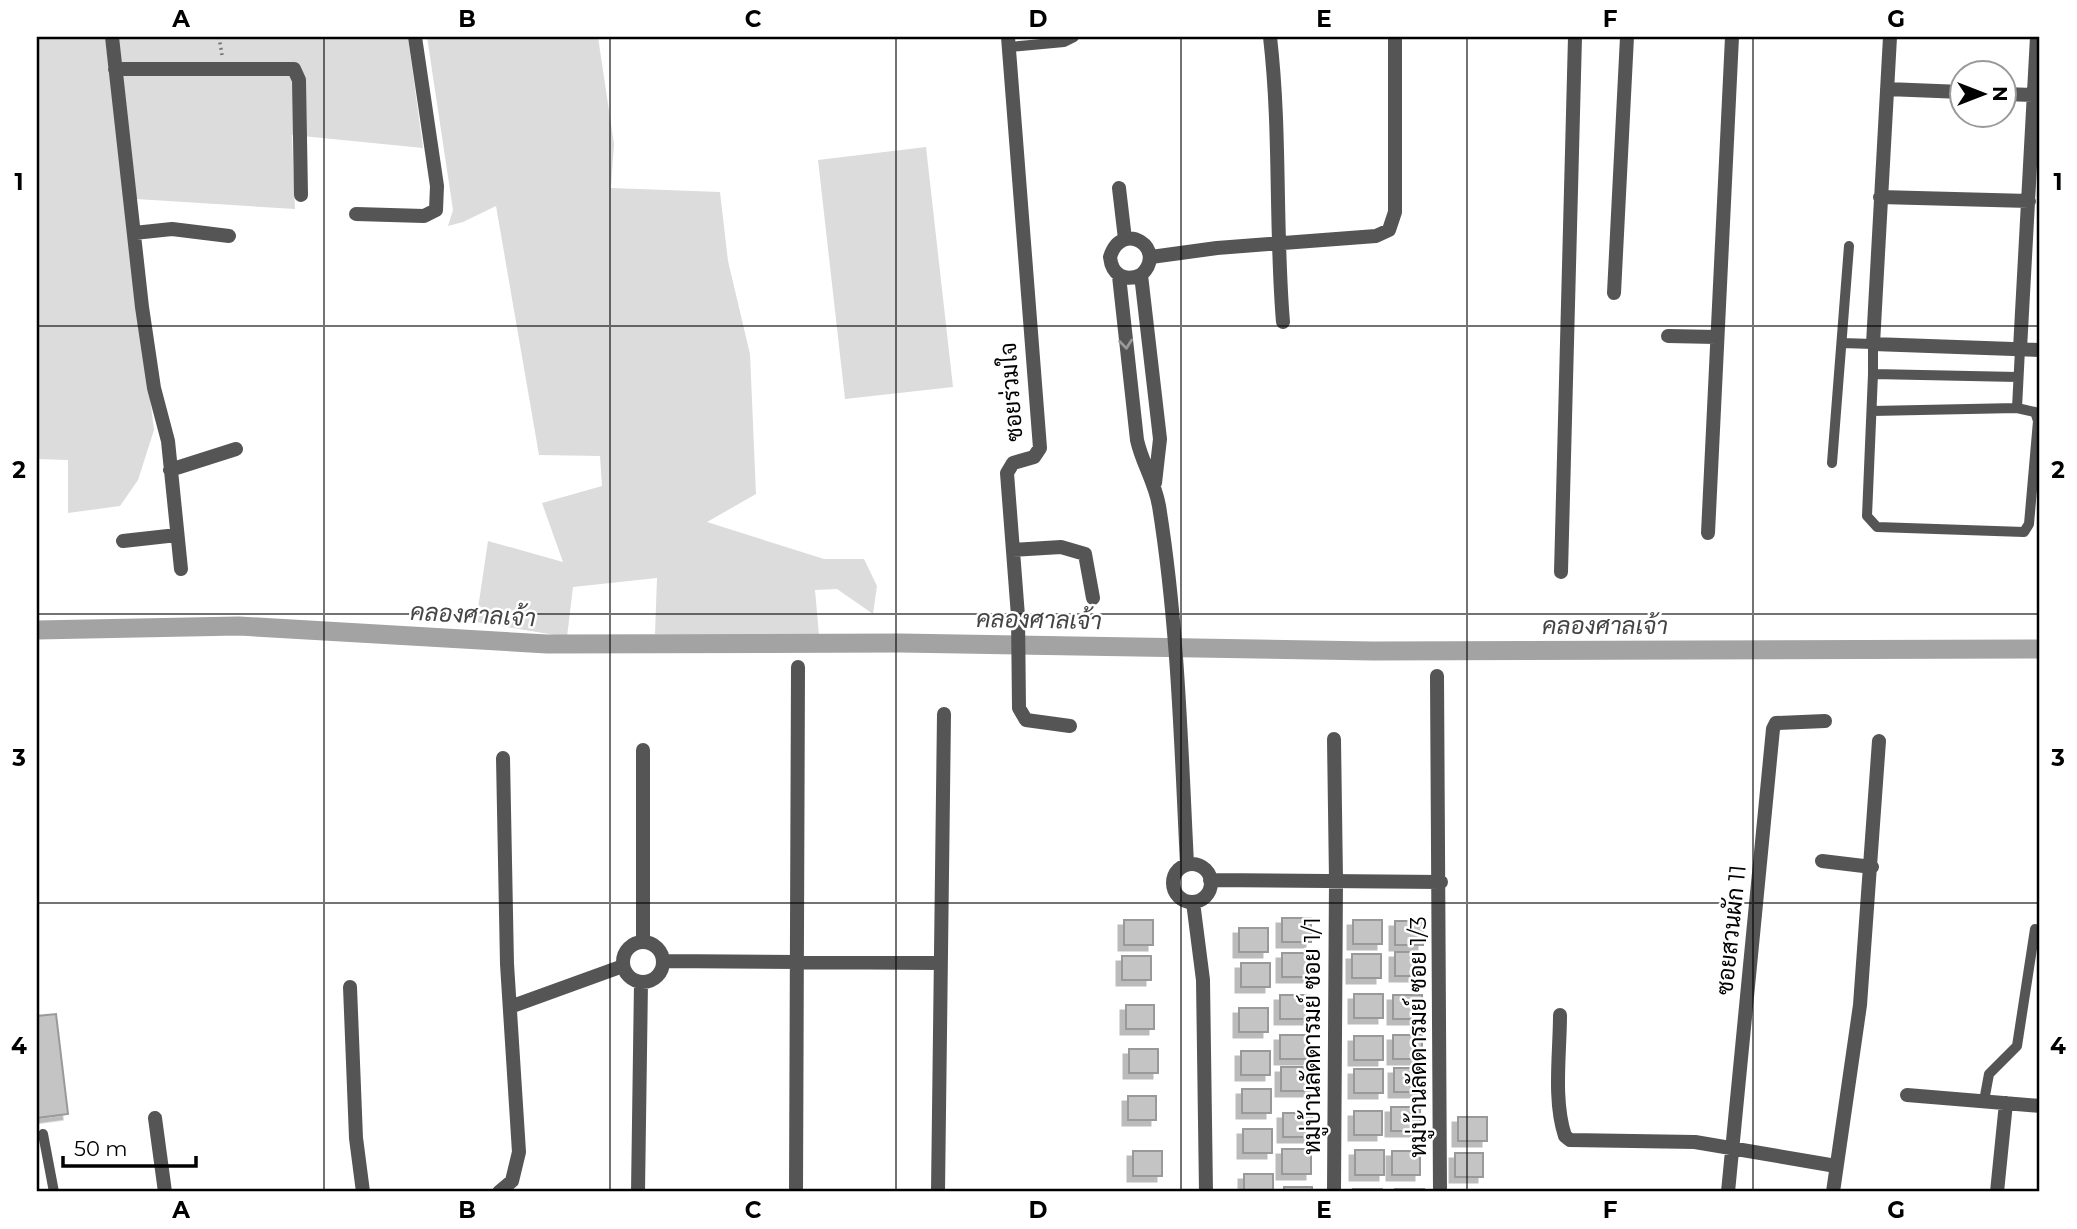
<svg xmlns="http://www.w3.org/2000/svg" width="2077" height="1229" font-family="Montserrat,Sarabun,sans-serif">
<defs>
<filter id="shadow"><feDropShadow dx="-5.5" dy="5.5" stdDeviation="0" flood-color="#0004"/></filter>
</defs>
<rect width="100%" height="100%" fill="#fff"/>
<path fill="#dcdcdc" d="M37 37H105L154 430 138 480 120 506 68 513V460L37 459Z
M118 37H408L423 148 292 135 295 209 136 199Z
M427 37H598L614 144 611 188 720 192 728 261 750 354 756 494 707 522 824 559H864L877 586 873 614 837 589 815 590 819 635 655 634 657 578 573 587 567 637 476 622 488 541 563 562 542 503 602 486 600 456 539 455 496 206 463 222 448 226 453 210Z
M926 147 953 387 845 399 818 160Z"/>
<g fill="none" stroke-linecap="round" stroke-linejoin="round">
<path stroke="#a3a3a3" stroke-width="19" d="M37 630 239 626 547 644 901 643 1373 651 2040 649"/>
</g>
<path fill="#c4c4c4" stroke="#999" stroke-width="2" filter="url(#shadow)" d="M1282 918H1311V942H1282Z
M1124 920H1153V945H1124Z
M1353 920H1382V944H1353Z
M1395 921H1423V945H1395Z
M1239 928H1268V952H1239Z
M1395 952H1423V976H1395Z
M1282 953H1311V977H1282Z
M1352 954H1381V978H1352Z
M1122 956H1151V980H1122Z
M1241 963H1270V987H1241Z
M1354 994H1383V1018H1354Z
M1280 995H1309V1019H1280Z
M1393 995H1422V1019H1393Z
M1126 1005H1154V1029H1126Z
M1239 1008H1268V1032H1239Z
M56 1014 68 1114 37 1118V1016Z
M1280 1035H1309V1059H1280Z
M1393 1035H1422V1059H1393Z
M1354 1036H1383V1060H1354Z
M1129 1049H1158V1073H1129Z
M1241 1051H1270V1075H1241Z
M1281 1067H1310V1091H1281Z
M1394 1068H1422V1092H1394Z
M1354 1069H1383V1093H1354Z
M1242 1089H1271V1113H1242Z
M1128 1096H1156V1120H1128Z
M1391 1107H1420V1131H1391Z
M1354 1111H1382V1135H1354Z
M1283 1113H1312V1137H1283Z
M1458 1117H1487V1141H1458Z
M1243 1129H1272V1153H1243Z
M1282 1149H1311V1174H1282Z
M1355 1150H1384V1175H1355Z
M1133 1151H1162V1176H1133Z
M1392 1151H1420V1175H1392Z
M1455 1153H1483V1177H1455Z
M1244 1174H1273V1192H1244Z
M1284 1187H1312V1192H1284Z
M1353 1189H1382V1192H1353Z
M1395 1189H1424V1192H1395Z"/>
<g fill="none" stroke-linecap="round" stroke-linejoin="round">
<path stroke="#777" stroke-width="3.5" stroke-dasharray="2 3.5" stroke-linecap="butt" d="M219 37 222 55"/>
<path stroke="#555" stroke-width="10" d="M1009 47 1064 42 1074 37
M1842 343 1873 344V374
M2017 408 2020 349
M1872 411 2017 408 2035 412 2038 421 2029 524 2024 532 1877 527 1867 516 1873 374 2018 377
M1832 463 1849 246
M1984 1101 1989 1074 2017 1046 2035 929
M43 1134 54 1192"/>
<path stroke="#555" stroke-width="14" d="M112 37 142 307 154 388 168 441 181 569
M1008 37 1040 448 1034 457 1013 463 1007 473 1018 616 1019 708 1026 720 1070 726
M1270 37C1281 131 1275 227 1283 322
M1890 37 1873 344 2040 350
M115 69H294L299 80 301 195
M1887 89 1962 92
M2004 94 2033 95
M1119 188 1125 239
M1880 197 2029 201
M356 214 424 216 436 210 437 186 415 37
M134 233 172 229 229 236
M1151 257 1217 248 1376 236 1389 230 1395 212V37
M1141 275C1124 282 1112 275 1110 257 1122 218 1169 249 1141 275L1160 439 1155 483
M1119 276 1137 440C1142 463 1155 482 1159 506 1178 624 1181 744 1187 864
M1614 293 1627 37
M1668 336 1716 337
M2020 349 2037 37
M170 470 236 449
M1708 533 1732 37
M123 541 177 535
M1013 550 1061 547 1085 554 1093 598
M1561 572 1575 37
M1437 676 1440 1192
M1334 739 1336 880 1334 1192
M643 750V942
M1822 861 1872 867
M1173 883a19 19 0 1 1 38 0a19 19 0 1 1-38 0Z
M1210 880 1441 882
M1193 902 1203 980 1206 1192
M623 962a20 20 0 1 1 40 0a20 20 0 1 1-40 0Z
M663 961 941 963
M350 987 356 1138 363 1192
M510 1007 623 966
M1560 1015C1560 1053 1553 1100 1565 1136L1570 1140 1695 1142 1836 1166
M1907 1095 2040 1106
M155 1118 165 1192
M499 1192 512 1181 519 1152 507 964 503 758
M638 1192 641 982
M796 1192 798 667
M938 1192 944 714
M1728 1192 1773 729 1776 723 1825 721
M1833 1192 1860 1005 1879 741
M1997 1192 2006 1103"/>
</g>
<defs><path id="oneway-chevron" d="M-2-3.5L2.5 0L-2 3.5" fill="none" stroke-width="1.6" stroke-linecap="round" stroke-linejoin="round" transform="scale(1.75)"/></defs>
<use stroke="#999" href="#oneway-chevron" transform="translate(1126 344) rotate(84)"/>
<path fill="none" stroke="#000" stroke-width="2" stroke-opacity="0.55" d="M324 37V1192M610 37V1192M896 37V1192M1181 37V1192M1467 37V1192M1753 37V1192M37 326H2040M37 614H2040M37 903H2040"/>
<g text-anchor="middle" stroke-width="5" stroke-linejoin="round" paint-order="stroke">
<g font-size="23" fill="#000" stroke="#fff">
<text transform="translate(1011 392) rotate(-94)" y="8">ซอยร่วมใจ</text>
<text transform="translate(1731 930) rotate(-84)" y="8">ซอยสวนผัก 11</text>
<text transform="translate(1312 1036) rotate(-90)" y="8">หมู่บ้านลัดดารมย์ ซอย 1/1</text>
<text transform="translate(1418 1037) rotate(-90)" y="8">หมู่บ้านลัดดารมย์ ซอย 1/3</text>
</g>
<g font-size="24" font-style="italic" fill="#444" stroke="#fff">
<text transform="translate(473 615) rotate(3)" y="8">คลองศาลเจ้า</text>
<text transform="translate(1039 620) rotate(1)" y="8">คลองศาลเจ้า</text>
<text x="1605" y="634">คลองศาลเจ้า</text>
</g>
</g>
<rect width="2077" height="1229" fill="none" stroke="#ffffff" stroke-width="77"/>
<g transform="translate(1983 94) rotate(90)"><circle r="33" fill="#ffffff" stroke="#999999" stroke-width="2"/>
<path d="M0-5L12 26L0 18L-12 26Z" fill="#000000"/>
<text y="-10" font-size="19" font-weight="bold" text-anchor="middle" fill="#000000">N</text>
</g>
<path d="M63 1156v10h133v-10" fill="none" stroke="#000000" stroke-width="3.5"/>
<text x="74" y="1156" font-size="21" fill="#000000" stroke="#ffffff" stroke-width="5" paint-order="stroke">50 m</text>
<rect x="38" y="38" width="2000" height="1152" fill="none" stroke="#000" stroke-width="2.5"/>
<g font-size="23" text-anchor="middle" font-weight="bold" fill="#000">
<text x="181" y="27">A</text>
<text x="467" y="27">B</text>
<text x="753" y="27">C</text>
<text x="1038" y="27">D</text>
<text x="1324" y="27">E</text>
<text x="1610" y="27">F</text>
<text x="1896" y="27">G</text>
<text x="19" y="190">1</text>
<text x="2058" y="190">1</text>
<text x="19" y="478">2</text>
<text x="2058" y="478">2</text>
<text x="19" y="766">3</text>
<text x="2058" y="766">3</text>
<text x="19" y="1054">4</text>
<text x="2058" y="1054">4</text>
<text x="181" y="1218">A</text>
<text x="467" y="1218">B</text>
<text x="753" y="1218">C</text>
<text x="1038" y="1218">D</text>
<text x="1324" y="1218">E</text>
<text x="1610" y="1218">F</text>
<text x="1896" y="1218">G</text>
</g>
</svg>
